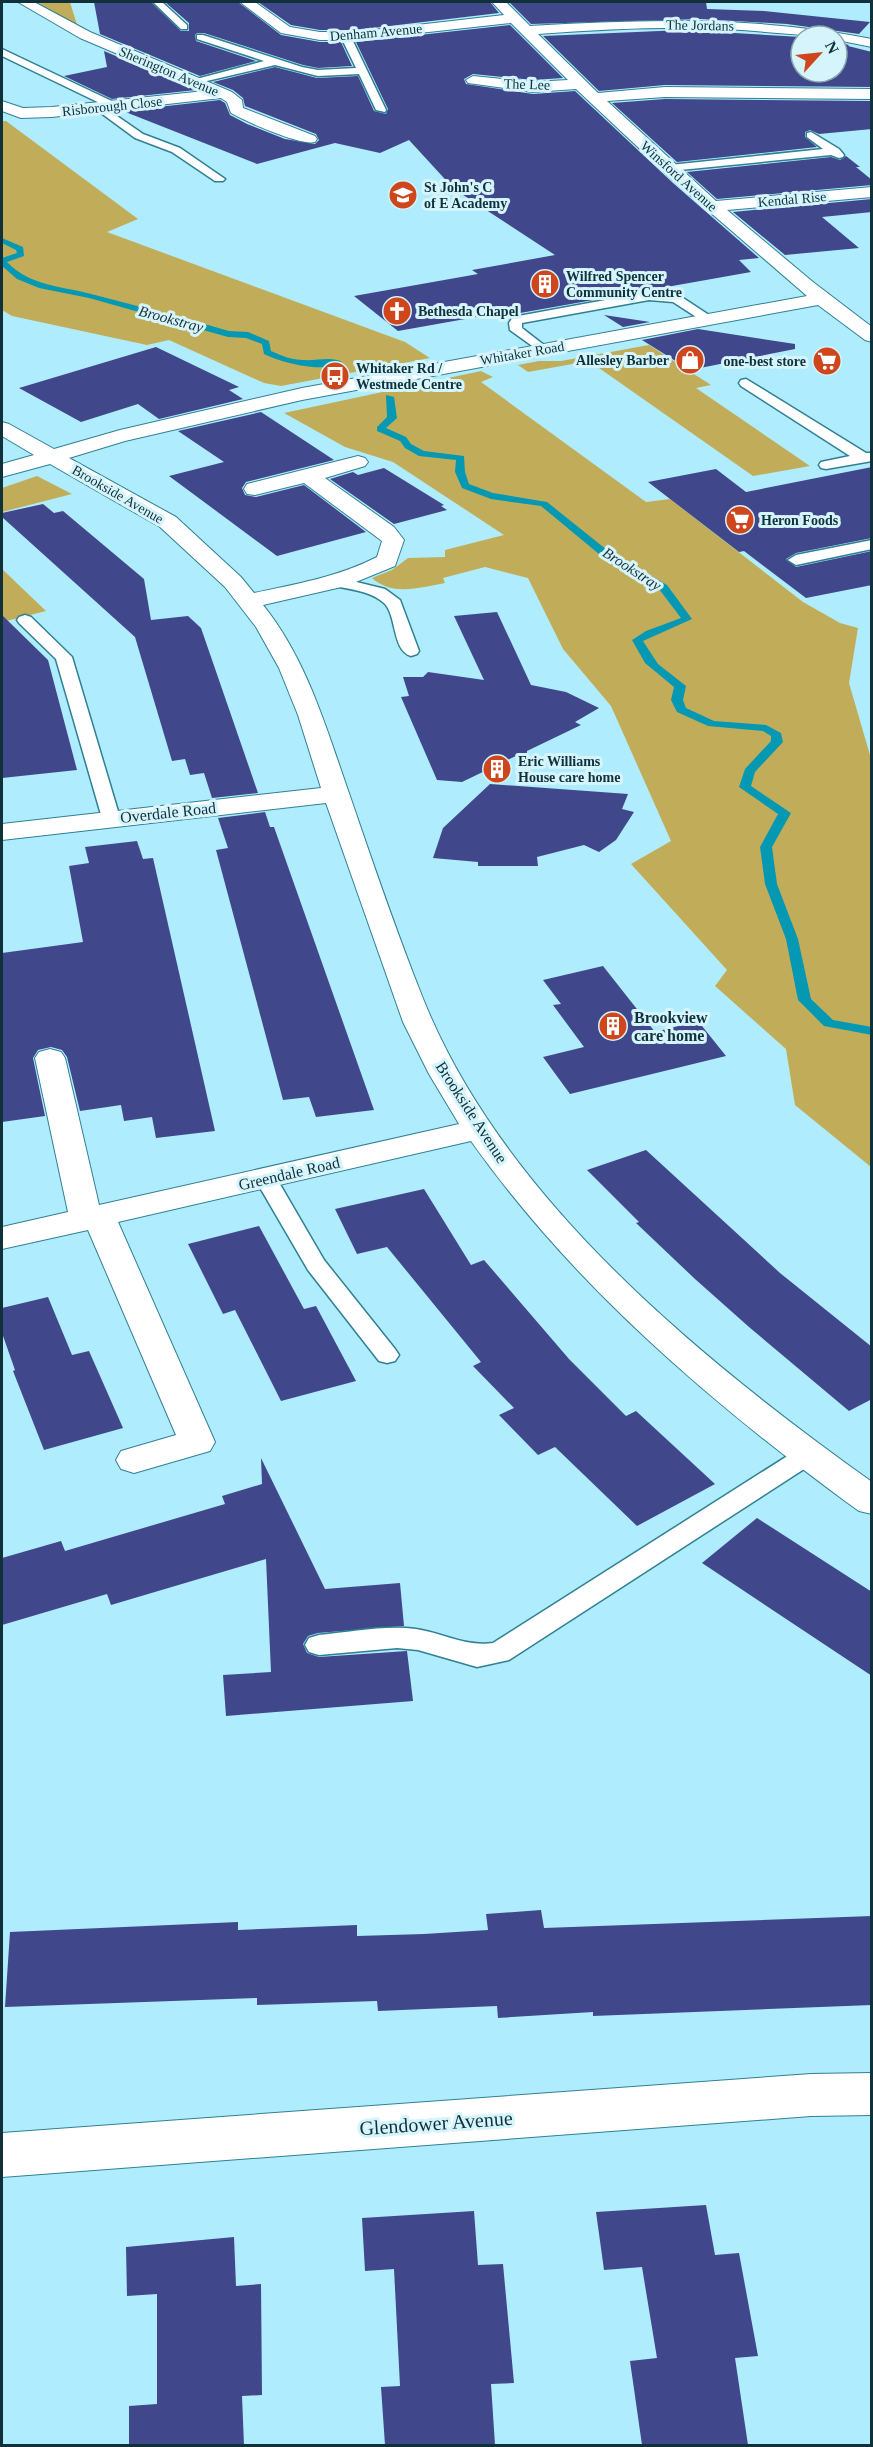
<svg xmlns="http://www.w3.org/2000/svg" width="873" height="2447" font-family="Georgia,serif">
<rect width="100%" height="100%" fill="#afecfd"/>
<path fill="#c1ad59" d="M37 2H70L78 28Z
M2 121H6L138 219 107 232 405 342 430 358 281 386 264 383 169 340 147 345 12 316 2 310Z
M649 345 711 385 696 388 810 466 753 476 589 361 528 372 518 365 539 361H561Z
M481 371 493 377 481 382 646 502 670 499 803 602 840 623 858 628 849 683 872 762 871 1167 795 1105 786 1049 715 986 727 970 631 864 671 841 611 706 563 649 528 578 485 567 443 578 445 583C421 587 393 597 372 578L392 570 408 558 445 557V550L504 535 393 462 345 447 284 413Z
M37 476 72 494 2 512V488Z
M2 569 46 611 2 622Z"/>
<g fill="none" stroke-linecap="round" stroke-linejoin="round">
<path fill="#0598b3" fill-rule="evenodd" d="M2 238 23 247 24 256 7 262C31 287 64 286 95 295 140 307 185 318 229 331L248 332 269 341 271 351C282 356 292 360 304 360 315 361 333 356 342 362 325 374 282 363 264 354L262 344 246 338 228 337 89 298 39 288 17 279 2 266V258L17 253 16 250 2 243Z
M386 395 394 397 397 418 386 428 406 437 411 444 424 451 464 456 465 472 469 484 493 493 547 502 607 550 667 585 692 619 643 641 658 664 686 686 683 700 686 708 714 721 766 725 781 733 783 742 755 772 751 786 791 813 772 847 777 884 798 939 811 999 833 1020 872 1027V1035L824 1026 798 1000 786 939 765 884 760 847 778 814 739 787 745 769 771 741V736L763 731 708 726 677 712 671 700 674 687 645 663 632 640 646 631 681 618 659 589 599 554 541 506 491 499 462 488 455 472 456 460 419 456 405 448 400 441 377 431V427L387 417Z"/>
</g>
<path fill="#41478b" d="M94 2H151L181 31H189V23L165 2H238L281 35 320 42H341L352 66 318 68 303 65 204 33H197L195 35 196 41 256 61 200 76 100 34Z
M258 2H490L499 13 356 30H320L291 25Z
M509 2H706L707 9 764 11 870 22 859 34 787 24 701 19 531 24Z
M510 25 563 78 533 80 473 74 464 79 466 84 533 94 575 91 673 183 759 258 739 260 751 272 520 313 515 310 398 331 354 296 478 274 472 270 555 255 454 189 409 140 380 153 335 143 257 164 123 111 220 100 225 103 230 115 247 124 285 139 315 144 319 140 316 134 245 106 243 98 233 90 213 82 275 67 317 78 358 76 374 111 386 114 388 109 356 42Z
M683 30 801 37V72H837V42L849 45 848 46 872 52V87L665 85 599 91 543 36Z
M104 51 196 90 112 99 64 76 107 67Z
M665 99 872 101V129L819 134 810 130 805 132V137L817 147 677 162 612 103Z
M846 156 860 167H856L872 180V185L717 199 687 172 831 157 840 160Z
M872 199V212L822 217 859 248 785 255 733 212Z
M604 315 650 322 623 327Z
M698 329 795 344V349L690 370 642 340Z
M156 347 239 387 229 390 243 399 159 419 138 404 81 422 19 388Z
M261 412 334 460 246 482 242 488 245 495 256 497 304 485 366 532 277 556 169 476 224 462 178 431Z
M872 467V538L796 553 786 559 796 567 872 551V585L806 598 744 551 739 552 648 482 716 469 746 492Z
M384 468 444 505 441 506 447 510 394 524 330 479 353 472 358 475Z
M43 504 54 513 63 511 144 579 151 620 188 616 201 628 258 793 212 798 204 773 190 775 185 759 172 761 135 637 2 517V513Z
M497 612 531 685 566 692 599 708 575 722 581 725 527 751 526 773 518 755 462 782 437 780 401 697 409 696 403 677H423L428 672 484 680 454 616Z
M2 615 48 660 77 770 2 778Z
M490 784 628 794 622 809 634 812 616 840 599 852 584 845 537 857 538 866H478V862L433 858 443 828Z
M265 812 270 827H274L374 1110 316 1117 309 1097 283 1100 216 850 228 848 218 818Z
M137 841 143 859 153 858 215 1131 156 1138 152 1117 124 1121 121 1105 80 1111 67 1057 62 1050 51 1047 38 1050 33 1058 45 1116 2 1122V953L83 942 69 866 89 863 85 847Z
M603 966 655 1032 698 1021 726 1056 570 1094 543 1057 584 1047 553 1005 561 1004 543 980Z
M646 1150 780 1273 872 1347V1399L849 1411 749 1327 695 1279 636 1223 639 1222 587 1170Z
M424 1189 471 1265 484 1260 569 1359 626 1416 636 1411 715 1484 637 1526 555 1447 538 1455 499 1415 514 1408 473 1366 481 1362 387 1247 357 1254 335 1209Z
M259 1226 304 1309 316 1306 356 1381 281 1401 235 1310 223 1314 188 1244Z
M48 1297 72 1355 89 1351 123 1428 44 1450 13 1371 15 1370 2 1333V1308Z
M261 1458 325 1589 400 1583 404 1626 318 1633 308 1636 303 1644 307 1653 319 1657 407 1651 413 1701 226 1716 223 1675 271 1672 266 1559 111 1605 107 1594 2 1625V1558L61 1541 65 1551 225 1504 222 1496 262 1484Z
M757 1518 872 1592V1676L702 1563Z
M541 1910 544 1928 872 1916V2005L593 2016V2012L498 2018 497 2006 378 2011 377 2001 257 2005V1998L5 2007 10 1932 238 1922V1930L357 1925V1936L424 1934 488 1930 486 1914Z
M706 2205 715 2255 739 2253 758 2356 735 2358 748 2445H642L630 2361 657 2358 642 2267 604 2270 596 2212Z
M474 2211 478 2265 503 2264 514 2383 491 2384 495 2445H385L381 2387 400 2386 394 2269 365 2271 362 2218Z
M234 2237 236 2286 261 2284 262 2395 242 2396 244 2445H129V2406L157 2404V2294L127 2296 126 2247Z"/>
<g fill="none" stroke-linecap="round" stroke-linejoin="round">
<g stroke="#308094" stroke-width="3">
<path id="service" d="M153 2H162L187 25V29H181Z
M346 34 351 37 386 110 385 112 376 110 359 74 318 76 275 65 194 84 189 81 264 61 197 39V35H203L302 67 318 70 356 68 341 37Z
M2 49 118 104 119 106 110 108 2 56Z
M101 105 143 134 180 148 225 179 223 181H215L172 152 135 138 97 110V106Z
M811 132 839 149 844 155 843 157 839 158 831 155 670 171 664 168 670 165 823 149 807 137V133Z
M649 292 680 296 715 319 709 323 704 322 673 302 649 300 522 323V328L549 349 542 353 510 330 509 323 513 317Z
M746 379 866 453H872V461L826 469 821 468 819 465 821 462 850 456 741 386 739 383 741 380Z
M872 540V549L796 565 788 560 796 555Z
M332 576 385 589 400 600 419 651 417 654 411 656C392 651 397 615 384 603 370 590 345 589 326 584L324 581Z
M25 615 31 617 72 657 120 818 117 822H105L102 818 56 659 19 623 17 620 19 617Z
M266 1172 274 1174 324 1260 395 1349 399 1355 395 1361 387 1363 379 1361 308 1270 255 1179 258 1174Z
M809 1445 818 1448 821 1454 818 1460 509 1660 477 1667 418 1650 397 1648 319 1655 309 1652 305 1645 309 1638 319 1635C351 1632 385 1625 416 1629 443 1633 466 1647 493 1643L800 1448Z"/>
</g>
<g stroke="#308094" stroke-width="2">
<path id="minor" d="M18 2H34L90 32 232 92 242 100 243 108 315 136 317 139 315 142C301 146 245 121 231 113L227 102 221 98 52 117 21 118 2 111V101L23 108 52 107 205 91 80 38Z
M240 2H255L290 27 320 32H356L504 15 492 2H506L530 26C645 19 758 16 872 39V47L837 40V36C793 36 748 29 704 28 648 27 593 30 538 34L598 93 665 87 872 89V99L665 97 607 101 716 201 872 187V197L727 210 813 282 872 327V342L865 340 818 305 302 400 125 441 69 458 176 517 241 577 254 593C296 584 338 577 377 557L382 541 304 483 255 495 247 494 244 489 247 484 358 456 365 458 368 462 365 466 325 478 394 527 404 540 395 566 346 586 263 605C308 661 327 731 351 799 374 866 397 934 424 1001 504 1199 701 1360 872 1482V1514L859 1511 845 1501C705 1398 572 1283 471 1141L118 1222 215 1442 210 1451 134 1473 121 1469 116 1460 121 1451 176 1435 88 1230 2 1249V1227L68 1212 35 1058 39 1052 50 1049 61 1052 65 1058 99 1205 459 1124 429 1074 403 1022 326 803 2 840V824L321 788 298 715 279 668 256 627 225 587 160 527 50 464 2 477V464L34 455 2 436V422L9 424 54 449 120 430 302 388 807 296 674 181 576 89 533 92 468 83 466 80 473 76 533 82 568 80 511 23 356 40H320L281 33Z
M872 2073V2115L811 2116 2 2177V2133L811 2074Z"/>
</g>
<use href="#service" fill="#fff" fill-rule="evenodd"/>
<use href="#minor" fill="#fff" fill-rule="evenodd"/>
</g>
<defs>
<g id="school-disc" transform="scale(1.5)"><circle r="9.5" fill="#cf461c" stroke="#d6f4fc"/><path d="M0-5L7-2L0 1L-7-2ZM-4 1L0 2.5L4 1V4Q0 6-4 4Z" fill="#fff"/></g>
<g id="building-disc" transform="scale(1.5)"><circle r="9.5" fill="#cf461c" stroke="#d6f4fc"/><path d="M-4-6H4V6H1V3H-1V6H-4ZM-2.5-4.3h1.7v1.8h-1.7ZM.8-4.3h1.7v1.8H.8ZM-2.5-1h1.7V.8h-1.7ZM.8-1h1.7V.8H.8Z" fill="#fff"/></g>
<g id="church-disc" transform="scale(1.5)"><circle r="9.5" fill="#cf461c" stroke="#d6f4fc"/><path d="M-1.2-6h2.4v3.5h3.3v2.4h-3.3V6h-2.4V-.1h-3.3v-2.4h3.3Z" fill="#fff"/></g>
<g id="shop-disc" transform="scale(1.5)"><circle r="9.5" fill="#cf461c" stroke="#d6f4fc"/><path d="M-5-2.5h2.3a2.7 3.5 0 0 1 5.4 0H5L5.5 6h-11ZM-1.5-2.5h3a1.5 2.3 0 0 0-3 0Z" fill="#fff"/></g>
<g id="supermarket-disc" transform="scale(1.5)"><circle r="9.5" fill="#cf461c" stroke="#d6f4fc"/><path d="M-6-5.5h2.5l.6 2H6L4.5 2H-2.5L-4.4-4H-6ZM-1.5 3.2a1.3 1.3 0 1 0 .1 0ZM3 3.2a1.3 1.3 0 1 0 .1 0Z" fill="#fff"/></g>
<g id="bus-disc" transform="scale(1.5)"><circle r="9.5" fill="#cf461c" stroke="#d6f4fc"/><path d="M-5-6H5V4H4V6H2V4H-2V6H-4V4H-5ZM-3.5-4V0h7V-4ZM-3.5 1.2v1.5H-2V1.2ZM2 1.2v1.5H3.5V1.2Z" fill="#fff"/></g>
</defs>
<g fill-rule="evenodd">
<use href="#school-disc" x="403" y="195"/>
<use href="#building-disc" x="545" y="284"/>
<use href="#church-disc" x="397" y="311"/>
<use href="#shop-disc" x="690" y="360"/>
<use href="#supermarket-disc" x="827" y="361"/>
<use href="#bus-disc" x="335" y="376"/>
<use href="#supermarket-disc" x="740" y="520"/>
<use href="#building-disc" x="497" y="769"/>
<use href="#building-disc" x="613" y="1026"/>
</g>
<g text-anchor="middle" stroke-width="6" stroke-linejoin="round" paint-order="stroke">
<g font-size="14" fill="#103139" stroke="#d6f4fc">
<text transform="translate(700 25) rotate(1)" y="5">The Jordans</text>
<text transform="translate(376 32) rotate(-5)" y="5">Denham Avenue</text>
<text transform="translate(169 71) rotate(23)" y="5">Sherington Avenue</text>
<text transform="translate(527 84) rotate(2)" y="5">The Lee</text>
<text transform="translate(112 106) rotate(-6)" y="5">Risborough Close</text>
<text transform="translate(679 176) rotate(42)" y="5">Winsford Avenue</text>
<text transform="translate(792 199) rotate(-5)" y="5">Kendal Rise</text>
<text transform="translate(522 353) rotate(-10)" y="5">Whitaker Road</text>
<text transform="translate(118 494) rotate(30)" y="5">Brookside Avenue</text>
</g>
<g font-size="14" font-weight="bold" fill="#103139" stroke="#d6f4fc" text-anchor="start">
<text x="424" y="192">St John's C<tspan x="424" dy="16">of E Academy</tspan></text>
<text x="566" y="281">Wilfred Spencer<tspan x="566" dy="16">Community Centre</tspan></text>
<text x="418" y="316">Bethesda Chapel</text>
<text x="669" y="365" text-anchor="end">Allesley Barber</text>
<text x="806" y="366" text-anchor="end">one-best store</text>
<text x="356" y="373">Whitaker Rd /<tspan x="356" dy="16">Westmede Centre</tspan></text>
<text x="761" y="525">Heron Foods</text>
<text x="518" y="766">Eric Williams<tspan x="518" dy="16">House care home</tspan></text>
</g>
<g font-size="15" font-style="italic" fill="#1b3035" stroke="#d6f4fc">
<text transform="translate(171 319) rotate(15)" y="5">Brookstray</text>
<text transform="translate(632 569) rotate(33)" y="5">Brookstray</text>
</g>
<g font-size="16" fill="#103139" stroke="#d6f4fc">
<text transform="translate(168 812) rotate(-6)" y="6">Overdale Road</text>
<text transform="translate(472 1112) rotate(57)" y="6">Brookside Avenue</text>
<text transform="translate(289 1173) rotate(-13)" y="6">Greendale Road</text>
</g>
<g font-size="16" font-weight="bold" fill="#103139" stroke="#d6f4fc" text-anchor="start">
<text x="634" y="1023">Brookview<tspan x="634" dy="18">care home</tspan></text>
</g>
<g font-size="20" fill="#103139" stroke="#d6f4fc">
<text transform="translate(436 2123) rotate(-4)" y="7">Glendower Avenue</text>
</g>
</g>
<rect width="873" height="2447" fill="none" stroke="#103139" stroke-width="6"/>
<g transform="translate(819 54) rotate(63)"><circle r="28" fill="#d6f4fc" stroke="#87a6ae" stroke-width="1.5"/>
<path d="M0-4.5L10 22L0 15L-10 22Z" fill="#cf461c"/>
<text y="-9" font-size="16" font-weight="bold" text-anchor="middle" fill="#103139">N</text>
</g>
</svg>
